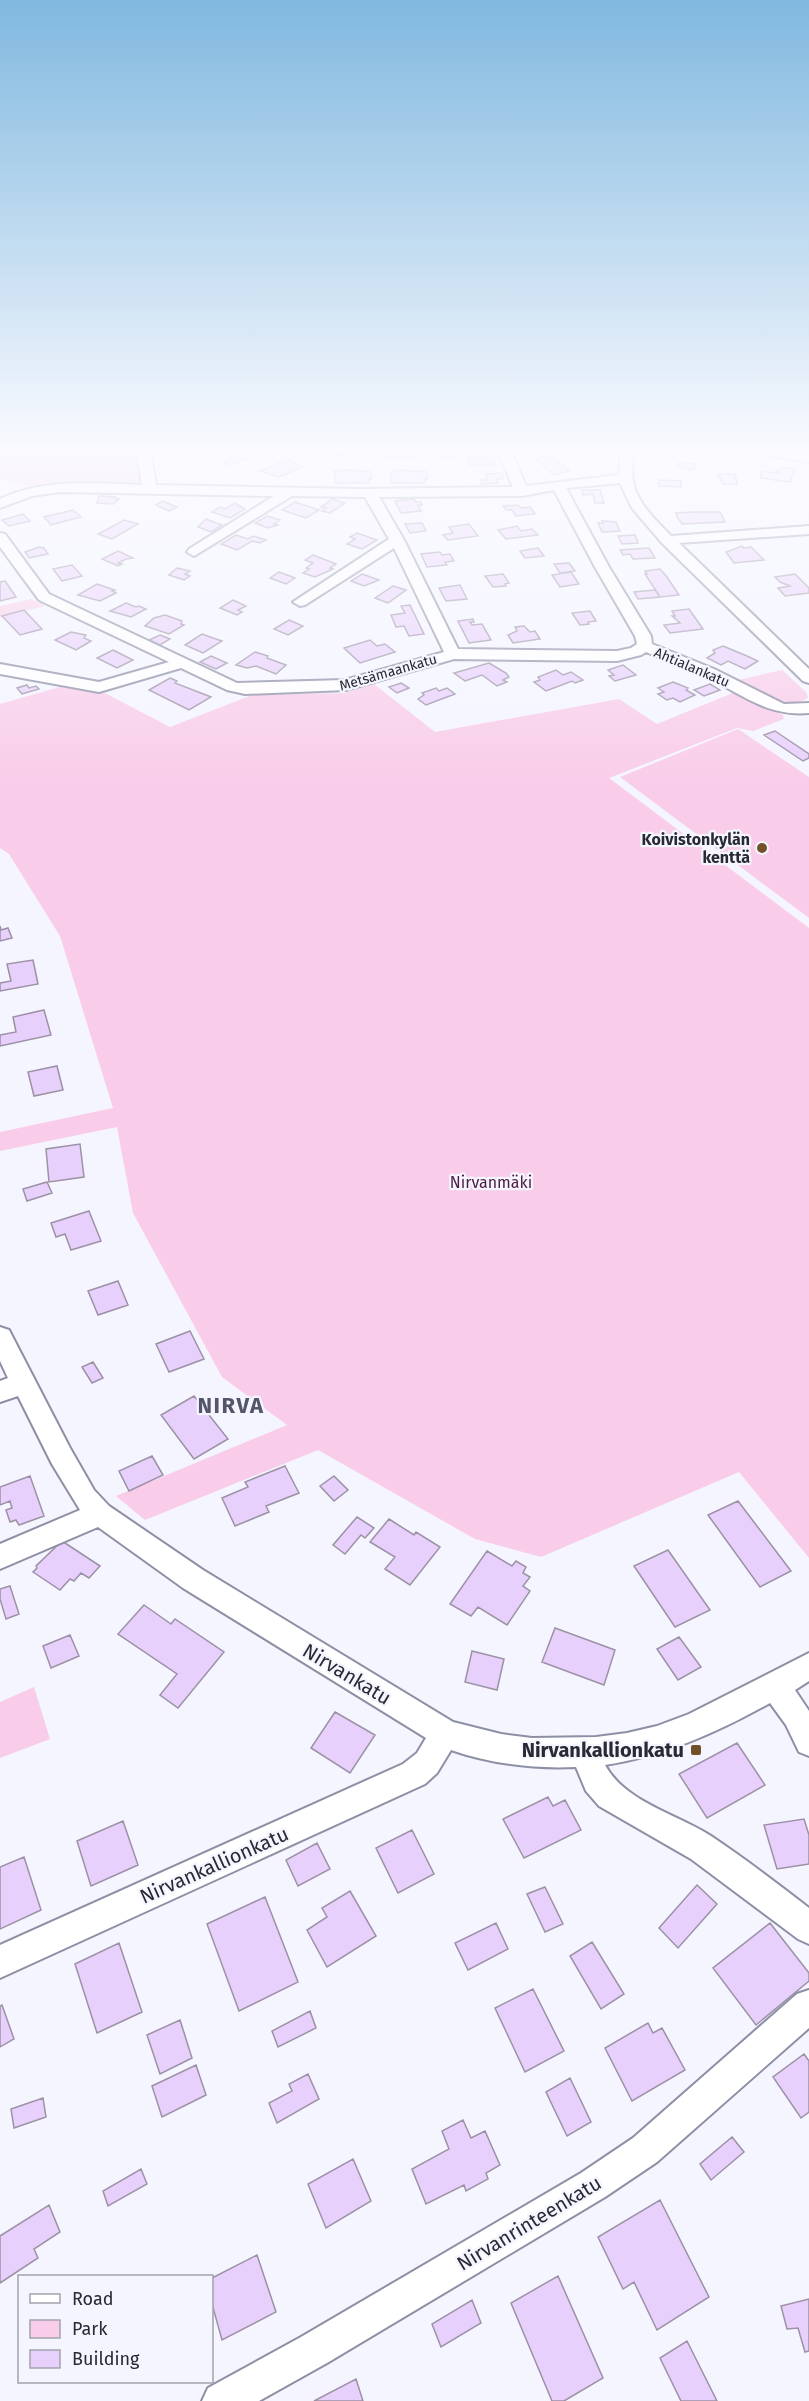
<svg xmlns="http://www.w3.org/2000/svg" width="809" height="2401" font-family="'Fira Sans',sans-serif">
<rect width="100%" height="100%" fill="#f4f5ff"/>
<path fill="#f9cce9" d="M0 451H138L144 482 140 484C119 483 99 482 78 482 49 482 29 491 0 479Z
M31 599 45 606 0 618V606Z
M782 670 806 692 808 698C785 712 759 690 738 680Z
M374 684 435 732 619 699 657 724 735 692 783 715 784 719 753 731 737 728 609 778 809 928V1558L739 1472 541 1557 475 1539 318 1450 145 1520 116 1496 287 1425 222 1377 133 1213 117 1127 0 1151V1132L113 1108 60 936 9 854 0 848V704L63 686 101 691 170 727 252 695 345 693Z
M738 729 809 777V918L620 777Z
M34 1687 50 1739 0 1758V1702Z"/>
<path fill="#e8d0fc" stroke="#9c91a5" stroke-width="1.5" d="M238 451 252 456 230 465 224 462 234 458 228 455Z
M326 451H362L361 455 350 456 325 454Z
M381 451H417L416 457 404 458 380 456Z
M440 451H462L464 456 443 457Z
M654 451H693L694 455 654 453Z
M491 454 496 465H470L467 457Z
M552 456 570 471 554 475 536 459Z
M287 459 302 467 279 477 260 471Z
M679 462 696 464 693 470 677 466Z
M782 467 795 469 790 482 760 478 762 471 780 474 776 470 781 471Z
M346 470 371 472V479H368V483H336L334 471Z
M401 470 427 472V479H424V483H392L390 472Z
M502 473 503 479H497L498 483 482 484 481 480H488L486 474Z
M718 474H735L737 484H723Z
M659 480 681 481V487L659 486Z
M582 490H600L604 503H595L593 494 583 495Z
M99 496 116 497 115 499H119L113 504 97 503Z
M332 499 345 503 330 513 322 511 326 508 321 507Z
M414 499 416 502H421L422 505H418L421 511 401 513 395 501Z
M163 501 177 507 169 511 156 505Z
M295 502 319 510 306 518 282 510Z
M235 503 245 509 230 518 212 512 220 507 225 509Z
M518 505 521 508 530 507 535 514 516 516 512 510H506L503 506Z
M73 510 81 517 51 525 44 517Z
M693 512H720L725 522 682 524 677 517 676 513Z
M23 514 30 521 9 526 2 520Z
M267 516 280 520 274 524 278 525 268 528 255 523Z
M206 519 222 525 211 532 198 527Z
M124 520 138 524 112 539 98 534Z
M602 521 616 522 620 531 602 532 598 523H603Z
M422 523 426 531 410 533 405 524Z
M469 524 478 536 448 540 443 535 453 533 449 527Z
M517 526 521 531 532 529 538 535 506 539 498 530Z
M357 533 377 540 362 549 347 544 355 539 350 537Z
M236 535 248 539 253 536 266 540 260 543 252 541 237 550 221 544Z
M635 535 638 543 622 544 618 536Z
M742 546 744 548 751 547 764 560 734 563 726 552Z
M39 547 44 548 48 554 29 558 25 552Z
M538 548 544 556 525 558 520 551Z
M649 548 655 558 633 559 630 554 623 555 620 550Z
M118 551 133 558 126 559 118 563 122 564 118 566 102 559Z
M440 552 442 555 450 554 454 561 445 562 447 565 427 567 421 554Z
M313 555 336 564 330 568 333 569 315 577 303 573 309 569 306 568 313 563 305 560Z
M569 563 575 571 560 573 554 564Z
M72 565 82 576 62 581 53 569Z
M177 568 190 571 185 574 190 576 184 580 169 575Z
M660 569 667 577 679 595 660 597 645 574H647L645 571Z
M279 572 295 578 286 584 270 578Z
M571 572 579 584 560 587 552 575Z
M362 574 379 580 364 586 351 581Z
M503 574 509 583 505 584 506 586 493 587 485 576Z
M795 574 809 588V593L785 596 778 588 790 586 780 582 775 577Z
M5 581 16 597 0 601V582Z
M97 584 115 590 112 591 116 593 100 601 78 595Z
M460 585 467 599 446 601 439 588Z
M393 586 406 590 388 603 375 598Z
M655 590 660 597 638 599 634 592Z
M233 600 246 606 238 610 242 612 237 615 220 608Z
M126 603 136 607 139 606 146 609 131 617 110 611Z
M410 605 424 634 409 636 404 626 396 627 391 615 405 613 401 606Z
M689 609 703 629 670 633 664 625 680 623 672 616H675L672 611Z
M24 610 42 629 20 635 2 616Z
M590 611 596 621 588 622 589 624 580 625 572 613Z
M165 615 182 621 181 624 184 625 169 634 145 626 154 618Z
M473 619 474 622H470L472 625 482 624 491 640 469 643 458 621Z
M289 620 303 626 288 635 274 629Z
M524 626 530 632 535 631 540 639 513 643 508 635 517 631 515 627Z
M71 632 86 635 84 638 91 641 76 650 55 640Z
M202 634 213 638 222 641 203 653 185 645Z
M160 635 170 639 160 645 149 640Z
M370 640 377 646 385 644 395 652 360 663 344 648Z
M723 646 747 656 758 661 745 669 728 661 721 665 707 658 715 653 713 650Z
M113 650 133 660 117 668 97 658Z
M255 652 268 656 267 658 286 665 276 674 256 666 247 668 236 665Z
M211 656 227 663 216 669 200 662Z
M489 663 506 673 509 677 503 680 507 682 497 686 482 675 465 681 454 673Z
M623 665 636 675 615 681 609 676 614 675 608 670Z
M556 670 563 675 571 672 583 680 575 683 572 681 546 691 534 682 540 680 538 677Z
M170 678 177 681 175 683 211 697 189 710 149 690Z
M673 682 688 688 686 690 695 695 680 702 673 698 667 700 658 694 664 692 658 688Z
M401 683 409 688 397 693 389 687Z
M710 684 720 690 704 696 694 690Z
M27 685 29 688 36 686 39 689 22 694 17 688Z
M436 688 439 691 447 688 455 694 426 705 418 699 424 695 422 693Z
M775 731 809 754V758L803 761 764 735Z
M0 926 1 930 8 928 12 938 0 941Z
M33 960 38 984 0 991V983L11 981 7 964Z
M44 1010 51 1035 0 1046V1035L16 1032 13 1017Z
M57 1066 63 1090 34 1096 28 1072Z
M80 1144 84 1177 49 1182 46 1149Z
M47 1182 52 1193 27 1201 23 1189Z
M89 1211 101 1241 71 1250 65 1234 56 1237 51 1223Z
M118 1281 128 1305 98 1315 88 1291Z
M190 1331 204 1359 169 1372 156 1344Z
M93 1362 103 1378 92 1383 82 1367Z
M194 1396 228 1439 194 1459 161 1415Z
M152 1456 163 1475 129 1491 119 1471Z
M285 1466 299 1493 266 1506 269 1512 235 1526 222 1498 248 1487 245 1482Z
M30 1476 44 1516 19 1525 16 1520 10 1522 6 1510 12 1508 10 1501 0 1505V1487Z
M334 1476 348 1490 334 1501 320 1486Z
M738 1501 791 1571 760 1587 708 1515Z
M357 1517 374 1528 365 1538 361 1535 345 1554 333 1545Z
M389 1519 414 1535 416 1532 440 1547 410 1585 385 1569 395 1557 370 1542Z
M62 1541 100 1566 89 1578 81 1573 74 1581 70 1579 60 1590 33 1572 37 1568 36 1566Z
M668 1550 710 1610 675 1627 634 1566Z
M487 1551 512 1566 516 1561 526 1567 523 1573 530 1577 523 1586 530 1591 507 1625 478 1607 471 1616 450 1604Z
M10 1586 19 1614 6 1619 0 1599V1589Z
M144 1605 171 1624 175 1619 224 1652 178 1708 160 1695 177 1674 118 1634Z
M555 1628 615 1650 604 1685 542 1662Z
M70 1635 79 1656 51 1668 43 1646Z
M679 1637 701 1667 678 1680 657 1649Z
M472 1651 504 1659 497 1690 465 1682Z
M335 1712 375 1735 350 1773 311 1748Z
M737 1743 765 1785 707 1818 679 1774Z
M548 1797 553 1806 565 1800 581 1830 524 1858 503 1819Z
M804 1819 809 1835V1864L777 1869 764 1825Z
M123 1821 138 1865 91 1886 77 1841Z
M412 1830 434 1874 398 1893 376 1848Z
M317 1843 330 1869 298 1886 286 1860Z
M24 1857 41 1910 0 1929V1867Z
M697 1885 717 1904 678 1948 659 1928Z
M545 1887 563 1924 545 1932 527 1894Z
M350 1891 376 1936 327 1967 307 1930 327 1917 322 1908Z
M265 1897 298 1982 239 2011 207 1924Z
M496 1923 508 1949 468 1970 455 1943Z
M770 1923 809 1973V1981L756 2025 713 1968Z
M592 1942 624 1994 601 2009 570 1956Z
M119 1943 142 2012 97 2033 75 1964Z
M533 1989 564 2051 525 2072 495 2008Z
M2 2005 14 2039 0 2047V2006Z
M310 2011 316 2028 278 2047 272 2031Z
M180 2020 192 2058 160 2074 147 2035Z
M648 2023 653 2033 662 2028 685 2070 632 2101 605 2048Z
M804 2054 809 2061V2112L801 2118 773 2077Z
M196 2065 206 2095 162 2117 152 2086Z
M308 2074 319 2099 277 2123 269 2103 292 2091 289 2084Z
M570 2078 591 2122 567 2136 546 2092Z
M43 2098 46 2117 14 2128 11 2109Z
M463 2120 471 2138 485 2131 500 2165 486 2173 488 2179 466 2191 464 2185 426 2204 412 2169 449 2149 442 2131Z
M732 2137 744 2152 711 2180 700 2164Z
M353 2159 371 2201 326 2228 308 2184Z
M141 2169 147 2184 108 2206 103 2191Z
M660 2200 709 2297 657 2330 634 2282 623 2289 598 2237Z
M49 2205 60 2232 34 2249 38 2258 0 2283V2236Z
M257 2255 276 2312 222 2340 212 2304V2278Z
M558 2276 603 2378 564 2401H552L511 2303Z
M809 2299V2351L805 2352 798 2328 787 2329 781 2306Z
M472 2300 481 2323 441 2347 432 2324Z
M687 2341 717 2401H681L660 2358Z
M356 2379 363 2401H314Z"/>
<g fill="none" stroke-linecap="round" stroke-linejoin="round">
<g stroke="#8d8fa5" stroke-width="4">
<path id="minor" d="M137 451H150L156 485 359 489 513 487 498 451H511L526 486 619 475 621 451H633C633 461 631 471 633 480 636 503 656 520 671 536L809 526V534L679 543 809 669V683L803 681 662 543 632 508 620 483 566 488 609 567 651 636 652 644 714 669 784 704 809 703V713C765 717 740 692 702 675 683 667 664 660 646 652L641 655 617 661 454 659 346 690 245 694 227 690 181 668 99 692 0 674V664L99 682 169 662 39 600 0 547V533L5 534 49 594 237 683 345 680 444 652 394 548 305 605 300 606 293 602 389 539 365 497 292 496 194 556 187 552 189 549 274 496 60 492 32 496 0 508V499C44 478 95 483 142 485ZM554 490 595 567 635 636 637 644 631 648 617 651 458 649 404 540 379 497 522 496Z
M0 1327 9 1330 70 1448 94 1490 109 1506 203 1570 453 1722 501 1734 532 1738 596 1737 627 1733 657 1726 689 1714 809 1653V1681L795 1690 809 1711V1756L799 1752 786 1725 770 1703C718 1732 665 1756 605 1765 625 1802 677 1814 711 1836 745 1859 777 1883 809 1908V1944L798 1939 691 1859 599 1806 586 1791 576 1767C533 1769 492 1764 451 1750L437 1773 425 1784 0 1978V1945L403 1764 417 1753 426 1738 183 1588 98 1527 0 1569V1544L80 1510 52 1464 18 1396 0 1402V1381L8 1378 0 1361Z
M809 1990V2028L657 2162 605 2197 327 2363 259 2401H202L208 2388 301 2337 581 2173 633 2138 797 1994Z"/>
</g>
<g stroke="#8d8fa5" stroke-width="4">
<path id="major" d="M765 451 809 452V462L773 456Z"/>
</g>
<use href="#minor" fill="#fff" fill-rule="evenodd"/>
<use href="#major" fill="#fff" fill-rule="evenodd"/>
</g>
<linearGradient id="sky" x2="0" y2="1"><stop stop-color="#80b8df"/><stop offset="0.57" stop-color="#fafaff"/><stop offset="1" stop-color="#fafaff" stop-opacity="0"/></linearGradient>
<rect width="809" height="788" fill="url(#sky)"/>
<g fill="#725128" stroke="#f4f5ff" stroke-width="2">
<circle cx="762" cy="848" r="6"/>
<rect x="690" y="1744" width="12" height="12" rx="3"/>
</g>
<g text-anchor="middle" stroke-width="4.5" stroke-linejoin="round" paint-order="stroke">
<g font-size="14" fill="#282932" stroke="#f4f5ff">
<text transform="translate(692 667) rotate(23)" y="5">Ahtialankatu</text>
<text transform="translate(388 672) rotate(-16)" y="5">Metsämaankatu</text>
</g>
<g font-size="16" font-weight="bold" fill="#282932" stroke="#f4f5ff" text-anchor="end">
<text x="750" y="845">Koivistonkylän<tspan x="750" dy="18">kenttä</tspan></text>
</g>
<g font-size="16" fill="#4f1a40" stroke="#f4f5ff">
<text x="491" y="1188">Nirvanmäki</text>
</g>
<g font-size="20" fill="#282932" stroke="#f4f5ff">
<text transform="translate(347 1674) rotate(31)" y="7">Nirvankatu</text>
<text transform="translate(214 1865) rotate(-24)" y="7">Nirvankallionkatu</text>
<text transform="translate(529 2223) rotate(-31)" y="7">Nirvanrinteenkatu</text>
</g>
<g font-size="20" font-weight="bold" fill="#282932" stroke="#f4f5ff" text-anchor="end">
<text x="684" y="1757">Nirvankallionkatu</text>
</g>
<g font-size="22" font-weight="bold" letter-spacing="1.5" fill="#535569" stroke="#f4f5ff">
<text x="231" y="1413">NIRVA</text>
</g>
</g>
<rect x="18" y="2275" width="195" height="108" fill="#f4f5ff" stroke="#a2a3ad" stroke-width="1.5"/>
<rect x="30" y="2294" width="30" height="9" fill="#ffffff" stroke="#a2a3ad" stroke-width="1.5"/>
<text x="72" y="2305" font-size="18" fill="#282932">Road</text>
<rect x="30" y="2320" width="30" height="18" fill="#f9cce9" stroke="#a2a3ad" stroke-width="1.5"/>
<text x="72" y="2335" font-size="18" fill="#282932">Park</text>
<rect x="30" y="2350" width="30" height="18" fill="#e8d0fc" stroke="#a2a3ad" stroke-width="1.5"/>
<text x="72" y="2365" font-size="18" fill="#282932">Building</text>
</svg>
